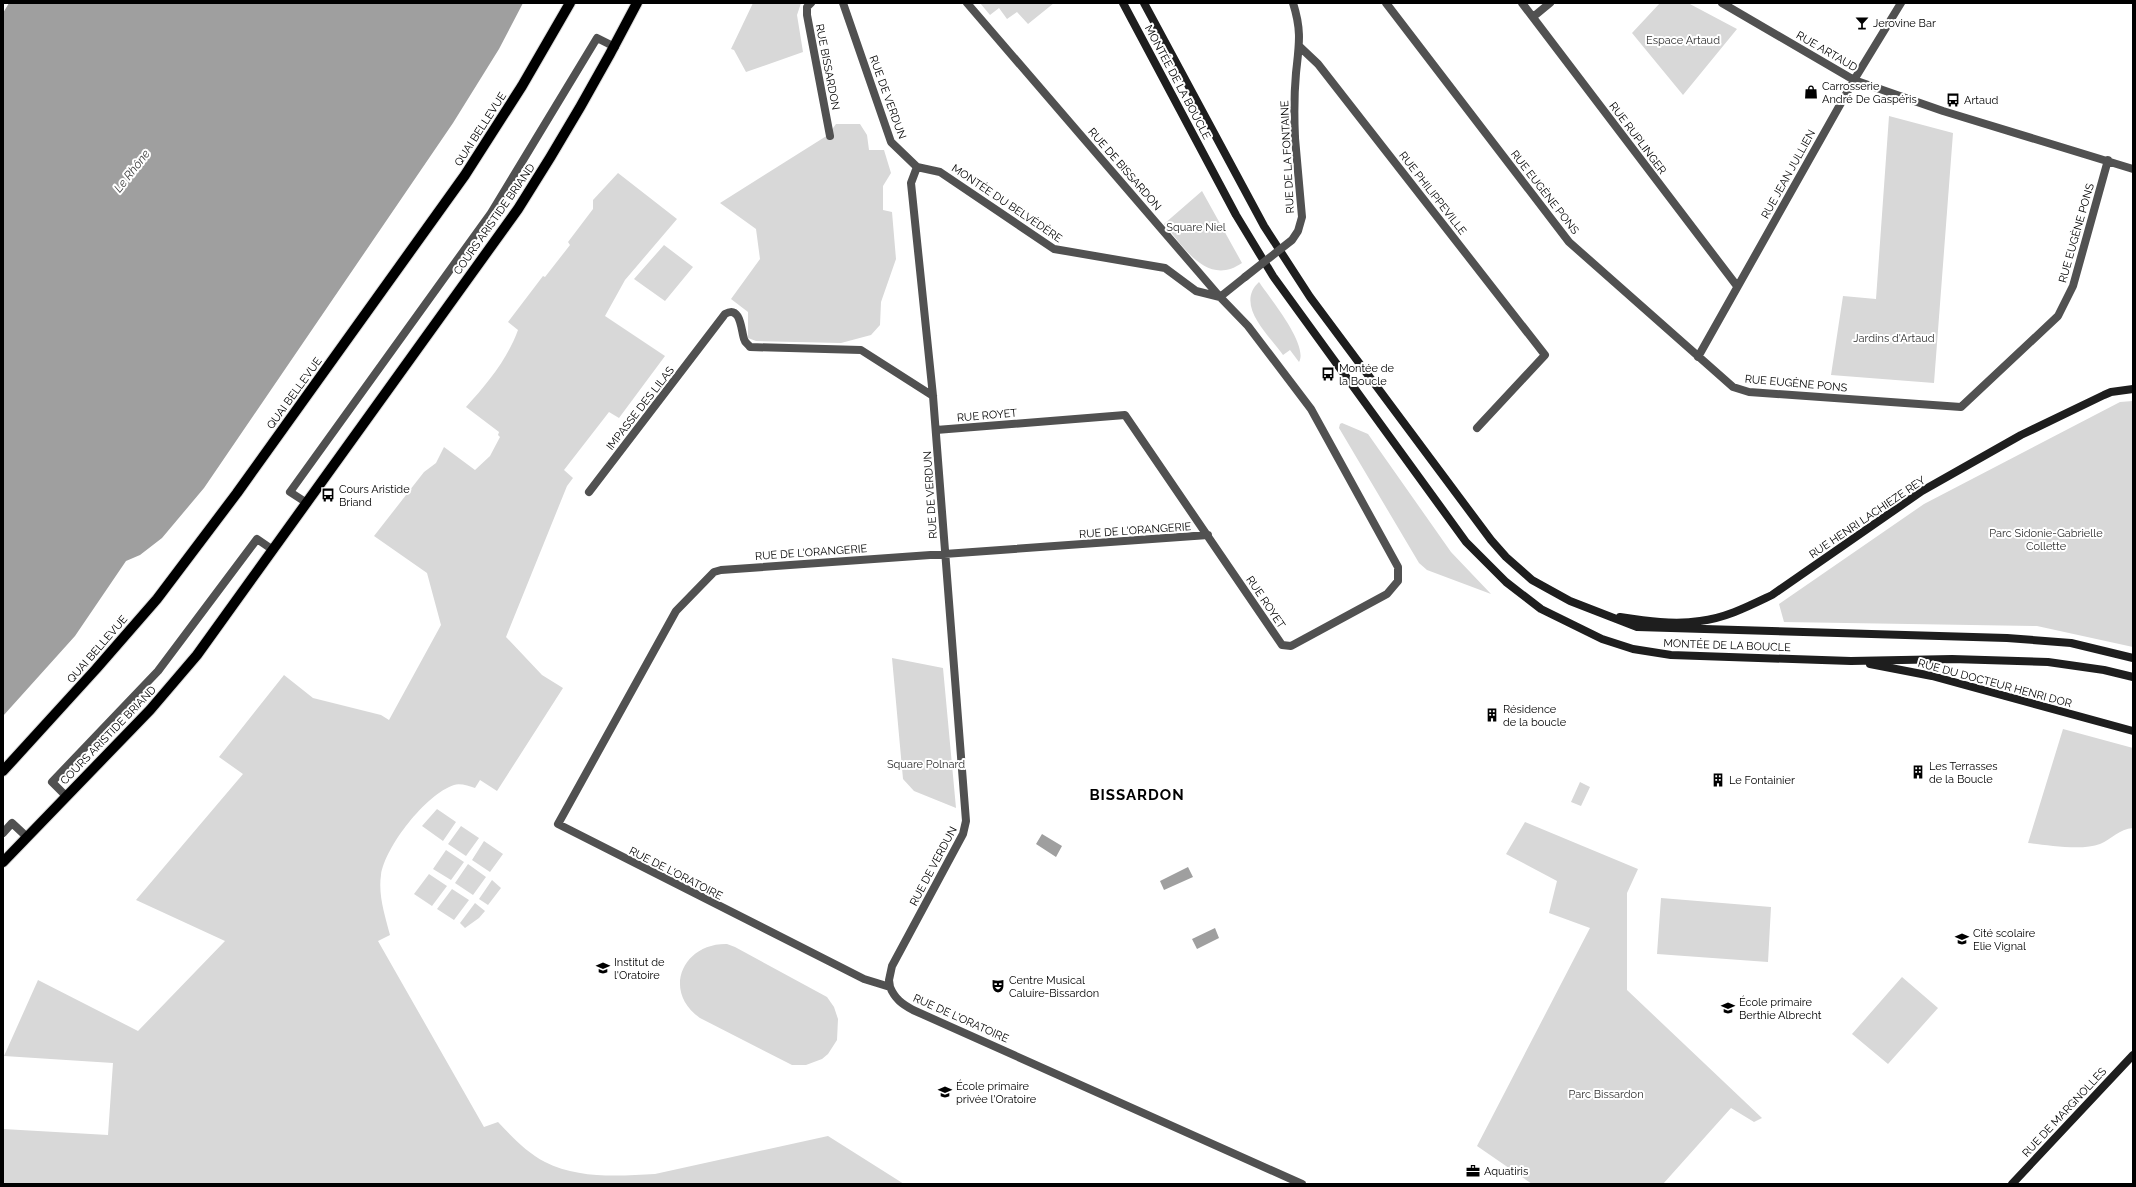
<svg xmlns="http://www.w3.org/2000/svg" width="2136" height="1187" font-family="Raleway,sans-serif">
<rect width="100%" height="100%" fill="#fff"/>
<path fill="#d8d8d8" d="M753 3H801L797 15 803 52 746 72 734 50 731 49Z
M980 3H1054L1028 24 1017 12 1007 19 999 8 990 15Z
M1660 3H1688L1737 29 1683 95 1632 33Z
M1889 116 1953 133 1934 383 1831 375 1843 296 1876 299Z
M836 124H860L867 135 869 150H884L891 173 883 186V210L892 212 896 259 881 302 880 325 871 335 841 343 756 341 748 338V312L731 299 760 259 756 229 720 203 828 135Z
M618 173 677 219 625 280 605 316 665 356 619 418 609 412 564 470 573 478 567 486 506 637 542 675 563 688 497 791 480 780 475 788C469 786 460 783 454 785 426 794 385 847 381 875 378 895 385 916 390 935L378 941 484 1127 498 1122C512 1137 527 1153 545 1162 578 1179 619 1176 655 1174L828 1136 904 1184H3V1129L108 1135 113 1063 4 1056 38 980 138 1031 225 941 136 900 243 774 219 757 284 675 313 698 381 715 389 720 441 625 427 573 374 536 424 472 436 463 444 447 475 470 490 456 500 437 498 435 499 432 466 407C487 384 507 360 518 330L508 322 543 276 545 277 570 245 568 242 593 209V200Z
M1202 191 1242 263C1207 287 1184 247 1164 224Z
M664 245 693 267 665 301 634 279Z
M1259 282C1269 297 1309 345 1299 362L1290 350 1283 355C1270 336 1234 305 1259 282Z
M2133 401V647L2037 626 1784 622 1779 604 1924 504 2120 402Z
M1342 423 1368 434 1451 552 1491 594 1427 570 1419 563 1339 428 1340 424Z
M892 658 943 668 956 808 914 791 903 779Z
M2063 729 2133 748V828C2119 829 2112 839 2100 844 2082 851 2047 845 2028 843Z
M1580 782 1590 787 1581 806 1571 802Z
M437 809 456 822 443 841 422 826Z
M1525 822 1638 869 1627 893V990L1762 1118 1754 1122 1731 1108 1663 1184H1532L1477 1146 1590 928 1549 913 1557 881 1506 854Z
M461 826 479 838 466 856 448 844Z
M484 841 503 854 490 872 472 860Z
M446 850 464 862 451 880 433 869Z
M468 864 486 877 473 895 455 883Z
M429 874 447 886 432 906 414 894Z
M492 880 501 888 488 905 479 899Z
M452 889 469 900 454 920 437 909Z
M1661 898 1771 907 1768 962 1657 954Z
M475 903 485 911 479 918 465 928 460 923Z
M727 944 735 947 827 997 834 1007 838 1019 837 1040 828 1054 822 1059 806 1065H792L700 1018C662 992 682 943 727 944Z
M1902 977 1938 1008 1888 1064 1852 1034Z"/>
<path fill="#9f9f9f" d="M9 3H523L499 49 453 123 204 488 162 538 140 555 126 561 75 636 3 716V13Z
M1042 834 1062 846 1056 857 1036 844Z
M1188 867 1193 877 1164 890 1160 881Z
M1215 928 1219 938 1197 949 1192 939Z"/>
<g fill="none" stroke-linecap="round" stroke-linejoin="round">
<g stroke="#dbdbdb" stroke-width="12">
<path id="primary" d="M3 771 96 669 157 599 237 493 465 175 522 86 570 3
M3 862 150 710 197 655 518 209C561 142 601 73 637 3"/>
</g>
<path stroke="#515151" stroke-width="8" d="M811 3 807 7V15L830 136
M843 3 891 142 917 167 911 183 933 396 966 821 963 834 892 966 889 980 890 987
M1293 3C1302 31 1299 45 1296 73 1294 95 1294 116 1295 138
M1386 3 1569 242 1733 387 1749 392 1961 407 2058 316 2073 286 2108 160
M1522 3 1737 286
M1722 3 1854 80 1943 111 2133 169
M1533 17 1550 3
M1300 47 1318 64 1545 355 1477 428
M917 167 940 172 1054 249 1165 268 1196 291 1220 297
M1220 297 1245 277
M1698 357 1854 80 1901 3
M936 430 1125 415 1282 645 1291 646 1387 594 1398 581V567L1311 409 1248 326 1220 297 967 3
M589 492 725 314C741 305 741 330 744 339 745 343 748 344 750 347L861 350 933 396
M307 503 290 492 491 213 597 38 615 47
M1208 535 721 570 714 572 676 611 558 824 864 979 890 987C895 999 902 1004 913 1010L1302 1184
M66 796 52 782 158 671 257 539 273 550
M3 833 12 823 27 837"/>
<path stroke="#1e1e1e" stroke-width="8" d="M1123 3 1236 215 1273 276 1466 542 1506 582 1541 609 1602 639 1633 649 1671 655 1851 661 1952 659 2048 662 2104 670 2133 677
M1144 3 1264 226 1310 297 1491 540 1506 557 1532 580 1570 601 1637 627 2007 638 2071 643 2133 658
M1620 617C1646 621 1674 625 1700 621 1726 618 1749 606 1772 595L1922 491 2021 435 2104 395 2111 392 2133 389
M1870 664 1932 676 2133 731
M2012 1184 2133 1055"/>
<use href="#primary" stroke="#000" stroke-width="10"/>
<path stroke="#515151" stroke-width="8" d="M1245 277 1292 240 1298 231 1302 217 1295 138"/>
</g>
<defs>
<g id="bar-bare" transform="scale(1.08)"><path d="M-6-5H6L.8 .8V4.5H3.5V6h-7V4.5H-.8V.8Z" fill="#000" stroke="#fff" stroke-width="2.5" paint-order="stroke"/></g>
<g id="shop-bare" transform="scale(1.08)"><path d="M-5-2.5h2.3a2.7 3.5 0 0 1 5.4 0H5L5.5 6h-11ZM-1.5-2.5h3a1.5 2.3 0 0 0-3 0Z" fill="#000" stroke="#fff" stroke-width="2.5" paint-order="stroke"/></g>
<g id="bus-bare" transform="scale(1.08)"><path d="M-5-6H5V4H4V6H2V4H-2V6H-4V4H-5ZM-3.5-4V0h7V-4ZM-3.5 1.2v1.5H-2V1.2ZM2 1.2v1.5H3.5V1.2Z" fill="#000" stroke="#fff" stroke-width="2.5" paint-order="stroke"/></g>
<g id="building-bare" transform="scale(1.08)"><path d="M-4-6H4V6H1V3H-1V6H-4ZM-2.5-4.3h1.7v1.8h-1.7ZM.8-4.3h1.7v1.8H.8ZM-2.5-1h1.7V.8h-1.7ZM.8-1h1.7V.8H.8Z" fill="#000" stroke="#fff" stroke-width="2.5" paint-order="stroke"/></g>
<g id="school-bare" transform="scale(1.08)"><path d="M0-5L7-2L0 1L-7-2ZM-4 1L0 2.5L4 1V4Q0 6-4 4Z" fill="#000" stroke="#fff" stroke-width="2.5" paint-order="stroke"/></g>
<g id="theatre-bare" transform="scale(1.08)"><path d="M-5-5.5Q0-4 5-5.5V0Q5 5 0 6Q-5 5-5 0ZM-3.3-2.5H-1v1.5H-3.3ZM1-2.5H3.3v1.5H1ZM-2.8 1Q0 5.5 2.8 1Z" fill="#000" stroke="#fff" stroke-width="2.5" paint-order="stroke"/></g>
<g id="office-bare" transform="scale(1.08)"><path d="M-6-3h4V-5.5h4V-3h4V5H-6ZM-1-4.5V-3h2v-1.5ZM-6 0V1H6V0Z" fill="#000" stroke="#fff" stroke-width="2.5" paint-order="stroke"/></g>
</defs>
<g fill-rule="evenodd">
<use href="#bar-bare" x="1862" y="23"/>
<use href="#shop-bare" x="1811" y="92"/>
<use href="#bus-bare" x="1953" y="100"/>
<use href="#bus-bare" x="1328" y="374"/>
<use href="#bus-bare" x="328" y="495"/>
<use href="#building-bare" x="1492" y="715"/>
<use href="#building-bare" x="1918" y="772"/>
<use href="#building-bare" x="1718" y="780"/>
<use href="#school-bare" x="1962" y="939"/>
<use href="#school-bare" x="603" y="968"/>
<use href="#theatre-bare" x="998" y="986"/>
<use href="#school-bare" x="1728" y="1008"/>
<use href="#school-bare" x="945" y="1092"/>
<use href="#office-bare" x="1473" y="1171"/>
</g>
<g text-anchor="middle" stroke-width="4" stroke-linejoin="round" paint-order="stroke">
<g font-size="11" fill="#000" stroke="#fff" text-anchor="start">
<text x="1873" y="27">Jerovine Bar</text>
<text x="1822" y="90">Carrosserie<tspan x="1822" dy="13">André De Gaspéris</tspan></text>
<text x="1964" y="104">Artaud</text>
<text x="1339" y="372">Montée de<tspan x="1339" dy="13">la Boucle</tspan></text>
<text x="339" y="493">Cours Aristide<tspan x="339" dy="13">Briand</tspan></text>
<text x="1503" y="713">Résidence<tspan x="1503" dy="13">de la boucle</tspan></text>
<text x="1929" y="770">Les Terrasses<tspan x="1929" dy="13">de la Boucle</tspan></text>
<text x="1729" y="784">Le Fontainier</text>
<text x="1973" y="937">Cité scolaire<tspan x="1973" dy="13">Elie Vignal</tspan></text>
<text x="614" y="966">Institut de<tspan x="614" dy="13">l'Oratoire</tspan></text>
<text x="1009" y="984">Centre Musical<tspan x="1009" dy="13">Caluire-Bissardon</tspan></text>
<text x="1739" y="1006">École primaire<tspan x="1739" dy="13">Berthie Albrecht</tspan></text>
<text x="956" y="1090">École primaire<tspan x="956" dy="13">privée l'Oratoire</tspan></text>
<text x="1484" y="1175">Aquatiris</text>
</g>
<g font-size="11" fill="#2f2f2f" stroke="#fff">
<text x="1683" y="44">Espace Artaud</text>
<text x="1196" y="231">Square Niel</text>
<text x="1894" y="342">Jardins d'Artaud</text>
<text x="2046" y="537">Parc Sidonie-Gabrielle<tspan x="2046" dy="13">Collette</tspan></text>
<text x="926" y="768">Square Polnard</text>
<text x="1606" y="1098">Parc Bissardon</text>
</g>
<g font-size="11" fill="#000" stroke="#fff">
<text transform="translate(1827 51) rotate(30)" y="4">RUE ARTAUD</text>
<text transform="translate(828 67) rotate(79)" y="4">RUE BISSARDON</text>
<text transform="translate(1178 82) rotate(62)" y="4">MONTÉE DE LA BOUCLE</text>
<text transform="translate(888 97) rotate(70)" y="4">RUE DE VERDUN</text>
<text transform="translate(480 129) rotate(-57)" y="4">QUAI BELLEVUE</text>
<text transform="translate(1638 138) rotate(53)" y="4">RUE RUPLINGER</text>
<text transform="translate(1287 157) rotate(-93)" y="4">RUE DE LA FONTAINE</text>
<text transform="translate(1125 169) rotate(49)" y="4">RUE DE BISSARDON</text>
<text transform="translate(1788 174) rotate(-61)" y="4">RUE JEAN JULLIEN</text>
<text transform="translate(1545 192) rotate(52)" y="4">RUE EUGÈNE PONS</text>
<text transform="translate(1433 193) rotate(52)" y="4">RUE PHILIPPEVILLE</text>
<text transform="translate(1007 203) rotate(34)" y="4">MONTÉE DU BELVÉDÈRE</text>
<text transform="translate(494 219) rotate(-55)" y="4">COURS ARISTIDE BRIAND</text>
<text transform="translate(2076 233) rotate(-74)" y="4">RUE EUGÈNE PONS</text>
<text transform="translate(1796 383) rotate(5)" y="4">RUE EUGÈNE PONS</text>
<text transform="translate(294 393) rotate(-54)" y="4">QUAI BELLEVUE</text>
<text transform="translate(640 408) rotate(-52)" y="4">IMPASSE DES LILAS</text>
<text transform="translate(987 415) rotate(-5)" y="4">RUE ROYET</text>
<text transform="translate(930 495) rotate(-94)" y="4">RUE DE VERDUN</text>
<text transform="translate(1867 517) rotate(-34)" y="4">RUE HENRI LACHIEZE REY</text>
<text transform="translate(1135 530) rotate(-4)" y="4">RUE DE L'ORANGERIE</text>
<text transform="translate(811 552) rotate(-4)" y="4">RUE DE L'ORANGERIE</text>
<text transform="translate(1266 602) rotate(56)" y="4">RUE ROYET</text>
<text transform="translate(1727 645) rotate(2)" y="4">MONTÉE DE LA BOUCLE</text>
<text transform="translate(97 649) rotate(-49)" y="4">QUAI BELLEVUE</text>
<text transform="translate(1995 683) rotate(15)" y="4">RUE DU DOCTEUR HENRI DOR</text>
<text transform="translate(108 735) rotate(-46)" y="4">COURS ARISTIDE BRIAND</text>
<text transform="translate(933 866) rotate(-62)" y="4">RUE DE VERDUN</text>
<text transform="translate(676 873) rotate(27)" y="4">RUE DE L'ORATOIRE</text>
<text transform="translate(961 1018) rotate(24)" y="4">RUE DE L'ORATOIRE</text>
<text transform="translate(2064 1112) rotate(-47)" y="4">RUE DE MARGNOLLES</text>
</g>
<g font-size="12" font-style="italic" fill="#404040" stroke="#fff">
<text transform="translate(132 171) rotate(-52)" y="4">Le Rhône</text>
</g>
<g font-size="15" font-weight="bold" letter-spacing="1" fill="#000" stroke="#fff">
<text x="1137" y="800">BISSARDON</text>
</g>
</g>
<rect width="2136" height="1187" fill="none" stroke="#000000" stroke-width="8"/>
</svg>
